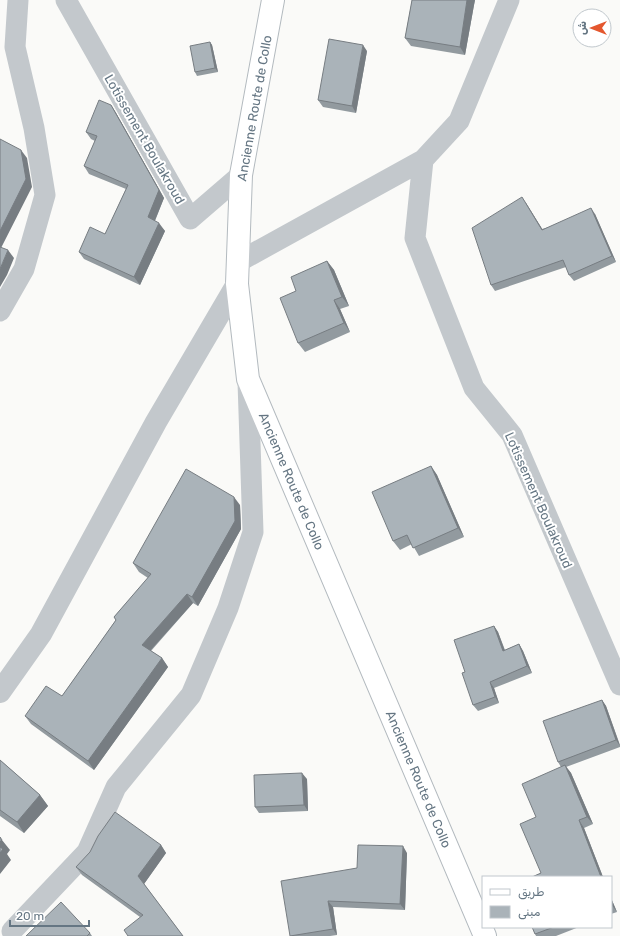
<svg xmlns="http://www.w3.org/2000/svg" width="620" height="936" font-family="Rubik,'Noto Naskh Arabic',sans-serif">
<rect width="100%" height="100%" fill="#fafaf8"/>
<g fill="none" stroke-linecap="round" stroke-linejoin="round">
<g stroke="#b3babf" stroke-width="24">
<path id="secondary" d="M273 0 241 175 237 284 248 379 485 936"/>
</g>
<path stroke="#c3c8cc" stroke-width="21" d="M66 0 190 219 241 175
M423 160 415 238 474 388 512 435 620 685
M238 262 423 160 459 121 509 0
M0 311 24 269 45 195 34 128 15 47 18 0
M12 931 87 852 116 787 191 695 228 608 253 532 248 382"/>
<path stroke="#c3c8cc" stroke-width="22" d="M0 692 41 634 156 422 237 284"/>
<use href="#secondary" stroke="#fff" stroke-width="22"/>
</g>
<path fill="#929a9f" d="M412 0H475L474 5 465 55 411 46 405 38Z
M210 42 212 45 218 72 197 76 195 72Z
M367 51 356 113 323 107 318 100Z
M111 105 116 113 164 198 155 221 165 231 140 285 84 259 79 252 105 234 126 189 89 174 84 166 95 141 91 139 86 132Z
M526 203 542 229 595 214 616 262 574 281 569 275 566 267 495 291 491 285Z
M327 261 334 270 349 306 340 309 350 332 305 352 298 343 296 291Z
M431 466 437 475 464 537 419 556 412 544 400 550 393 541Z
M240 505 241 529 198 606 193 603 151 651 162 658 168 667 94 770 31 724 25 716 62 696 116 620 114 617 148 578 139 572 133 563Z
M494 626 498 632 505 650 519 644 523 651 532 673 494 688 499 703 478 711 473 705 465 672Z
M602 700 606 706 620 745V747L566 767 571 773 593 824 584 828 603 877H532L541 873 536 817 561 767 558 762Z
M0 760 40 795 48 806 24 833 0 816Z
M307 779 308 811 259 813 255 807Z
M161 845 166 853 144 884 183 936 140 917 82 875 76 867Z
M407 853 405 910 333 907 337 935 330 936H290L357 868Z
M611 898 617 912 611 914Z
M532 927H579L556 936H536Z
M90 933 92 936H26Z"/>
<path fill="#777d82" d="M467 0H475L474 5 465 55 460 47Z
M210 42 212 45 218 72 215 68Z
M363 45 367 51 356 113 352 106Z
M111 105 116 113 164 198 153 225 148 217Z
M21 150 27 158 32 187 0 250V231Z
M522 197 526 203 546 235 542 230Z
M591 208 595 214 616 262 612 256Z
M159 223 165 231 140 285 134 277Z
M8 250 14 258 7 275 0 287V269Z
M327 261 334 270 349 306 342 297Z
M334 300 340 309 350 332 344 323Z
M431 466 437 475 464 537 458 528Z
M234 497 240 505 241 529 198 606 192 597Z
M187 594 193 603 148 653 142 645Z
M494 626 498 632 507 657 503 651Z
M519 644 523 651 532 673 527 666Z
M162 658 168 667 94 770 88 761Z
M490 682 494 688 499 703 495 697Z
M602 700 606 706 620 746 616 740Z
M565 765 571 773 593 824 587 817Z
M302 773 307 779 308 811 304 805Z
M40 795 48 806 24 833 17 822Z
M579 820 584 828 603 877H601Z
M2 840 10 850 7 854 11 860 0 874V842Z
M161 845 166 853 144 884 138 876Z
M403 846 407 853 405 910 400 904Z
M611 898 617 912 611 904Z
M328 901 333 907 337 935 333 929Z"/>
<path fill="#aab3b9" stroke="#777d82" d="M412 0H467L460 47 405 38Z
M329 39 363 45 352 106 318 100Z
M210 42 215 68 195 72 190 46Z
M99 100 111 105 159 190 148 217 159 223 134 277 79 252 90 227 105 234 128 185 84 166 97 136 86 132Z
M0 139 21 150 26 179 0 231Z
M522 197 542 230 591 208 612 256 569 275 563 260 491 285 472 228Z
M0 247 8 250 0 269Z
M327 261 342 297 334 300 344 323 298 343 280 298 296 291 291 277Z
M431 466 458 528 413 548 407 535 393 541 372 492Z
M186 469 234 497 235 521 192 597 187 594 142 645 162 658 88 761 25 716 46 686 62 696 116 620 114 617 151 574 133 563Z
M494 626 503 651 519 644 527 666 490 682 495 697 473 705 462 673 465 672 454 640Z
M602 700 616 740 558 762 543 721Z
M0 760 40 795 17 822 0 810Z
M565 765 587 817 579 820 601 877H532L541 873 520 824 536 817 522 784Z
M302 773 304 805 255 807 254 775Z
M115 812 161 845 138 876 183 936H128L124 930 143 915 76 867 90 852 98 836Z
M0 837 2 840 0 842Z
M358 845 403 846 400 904 328 901 333 929 290 936 281 881 357 868Z
M0 847 3 849 0 853Z
M61 902 90 933 87 936H26Z
M532 927H554L535 934Z"/>
<g text-anchor="middle" stroke-width="4" stroke-linejoin="round" paint-order="stroke">
<g font-size="13" fill="#657683" stroke="#fff">
<text transform="translate(254 108) rotate(-80)" y="5">Ancienne Route de Collo</text>
<text transform="translate(145 139) rotate(60)" y="5">Lotissement Boulakroud</text>
<text transform="translate(292 481) rotate(67)" y="5">Ancienne Route de Collo</text>
<text transform="translate(539 500) rotate(66)" y="5">Lotissement Boulakroud</text>
<text transform="translate(419 779) rotate(67)" y="5">Ancienne Route de Collo</text>
</g>
</g>
<rect x="482" y="876" width="130" height="52" fill="#ffffff" stroke="#c1c8cd"/>
<rect x="490" y="889" width="20" height="6" fill="#ffffff" stroke="#c1c8cd"/>
<text x="518" y="896" font-size="12" fill="#657683">طريق</text>
<rect x="490" y="906" width="20" height="12" fill="#aab3b9" stroke="#c1c8cd"/>
<text x="518" y="916" font-size="12" fill="#657683">مبنى</text>
<g transform="translate(592 28) rotate(270)"><circle r="19" fill="#ffffff" stroke="#c1c8cd"/>
<path d="M0-3L7 15L0 10L-7 15Z" fill="#e4572e"/>
<text y="-6" font-size="11" font-weight="bold" text-anchor="middle" fill="#657683">ش</text>
</g>
<path d="M10 920v6h79v-6" fill="none" stroke="#657683" stroke-width="2"/>
<text x="16" y="920" font-size="12" fill="#657683" stroke="#ffffff" stroke-width="3" paint-order="stroke">20 m</text>
</svg>
